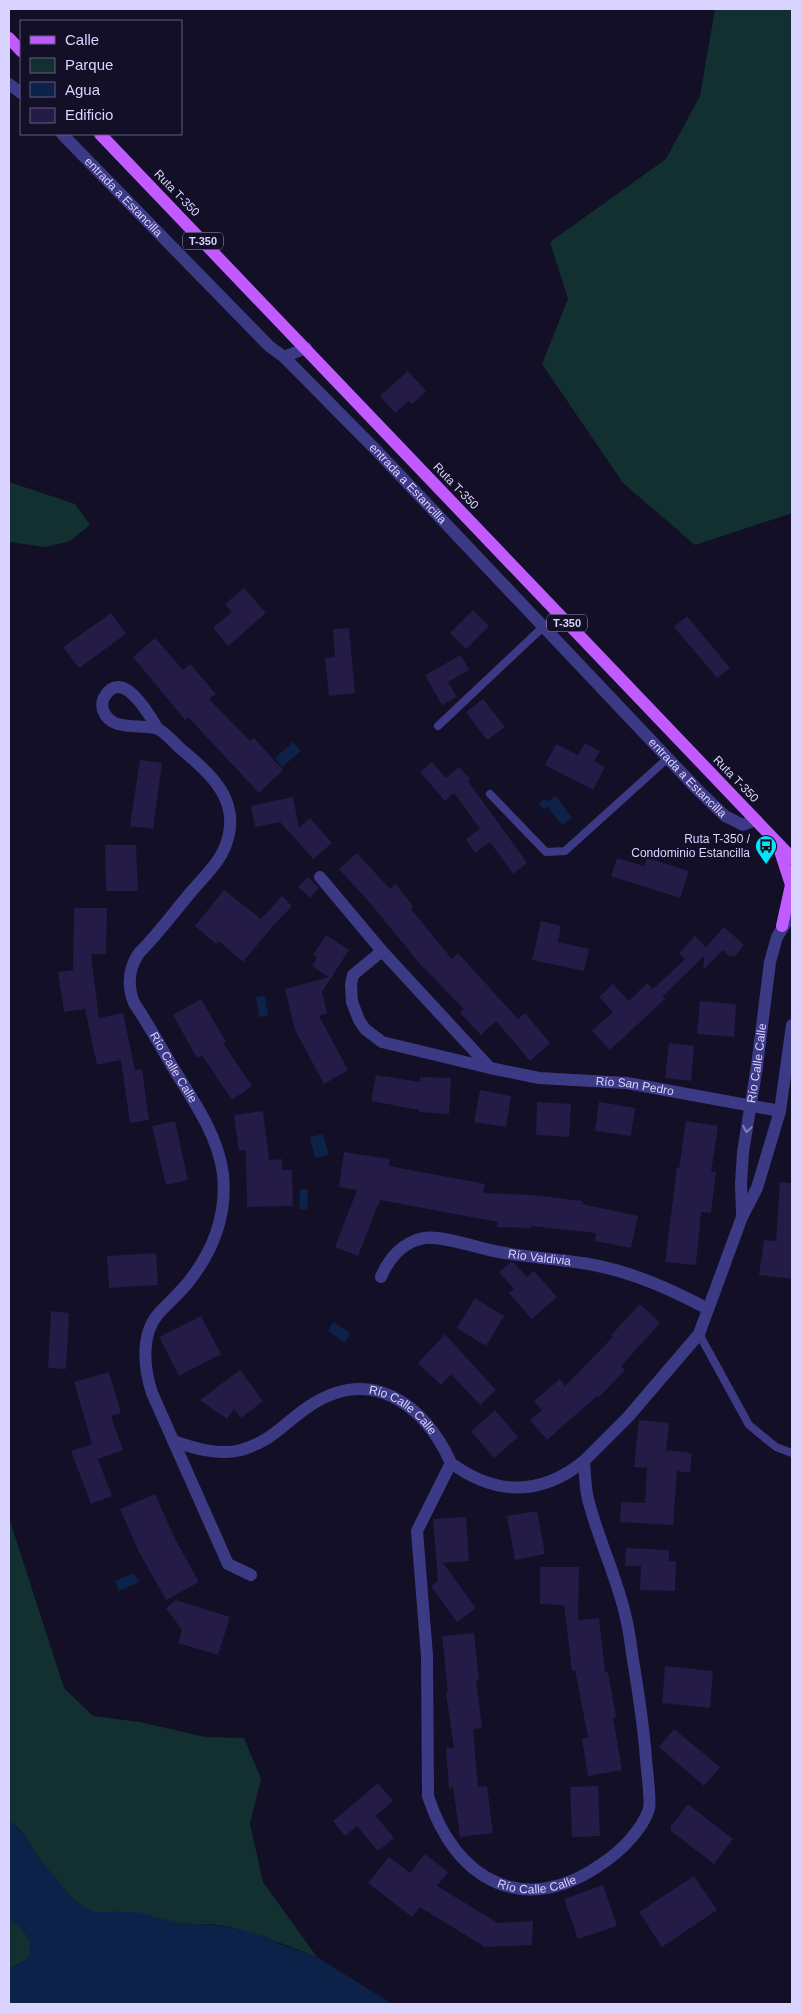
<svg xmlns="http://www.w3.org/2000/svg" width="801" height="2013" font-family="Arial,sans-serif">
<rect width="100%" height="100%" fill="#130f26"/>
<path fill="#12302f" d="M715 9H792V513L695 545 623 483 542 364 568 299 550 242 666 159 700 96Z
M9 482 75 504 90 525 70 541 46 547 9 542Z
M9 1518 64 1688 93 1716 140 1722 205 1737 244 1738 261 1779 250 1824 263 1882 317 1957C284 1945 253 1931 219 1925 206 1923 193 1925 181 1923 161 1921 141 1915 121 1912 112 1911 102 1914 94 1912 73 1906 47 1871 35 1853 28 1841 22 1827 9 1822Z
M9 1919C25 1930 35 1939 28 1959L9 1969Z"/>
<path fill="#0c2248" d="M293 742 301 751 282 767 275 758Z
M556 796 572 818 562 825 548 807 543 809 539 804 544 799 548 801Z
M265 996 268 1016 259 1017 256 997Z
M323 1134 329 1155 315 1158 310 1137Z
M300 1189H308L307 1210 299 1209Z
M333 1322 350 1333 345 1343 328 1331Z
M134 1573 139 1582 119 1591 115 1581Z
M9 1822 14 1824 24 1835 36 1854 66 1891 76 1902 94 1912H136L180 1923 217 1925 263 1935 282 1945 317 1957 392 2004H9V1969L28 1959C35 1939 25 1930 9 1919Z"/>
<path fill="#241b47" d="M408 371 426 391 412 404 409 401 395 413 380 396Z
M244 588 266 613 228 646 213 628 232 612 225 604Z
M473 610 489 626 466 649 450 633Z
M111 613 126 634 79 668 63 647Z
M687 616 730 668 717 678 674 627Z
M349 628 355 693 329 696 325 658 335 657 333 629Z
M155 638 183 670 190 664 216 694 209 699 250 741 254 738 283 770 259 793 188 717 185 720 133 657Z
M461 655 469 670 448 682 457 697 442 705 425 675Z
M483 699 505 727 487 740 466 712Z
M585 743 600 751 594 761 605 767 593 790 545 765 556 744 578 755Z
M140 760 162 763 153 829 130 826Z
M432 762 446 778 459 767 470 779 468 781 527 863 513 874 490 842 475 853 466 839 480 829 454 793 445 801 420 772Z
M293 797 299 828 310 818 332 843 313 859 280 822 255 827 251 806Z
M105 845H136L138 891H106Z
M357 853 390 889 396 884 413 906 411 909 452 959 458 953 518 1019 525 1013 550 1043 530 1061 496 1021 481 1035 460 1013 464 1009 420 964 371 904 339 869Z
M617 858 644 866 647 858 689 871 680 898 611 876Z
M308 877 319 888 310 898 298 887Z
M224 890 261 919 282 896 292 906 271 928 243 962 219 941 216 944 195 926Z
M74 908H107L106 954H91L99 1018 123 1013 135 1070 142 1069 149 1120 130 1123 121 1060 97 1065 85 1009 64 1012 58 972 73 970Z
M541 921 561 926 558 942 589 949 584 971 532 960Z
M724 927 744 945 735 956H729L723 950 703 970 704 956 662 997 666 998 610 1050 592 1031 613 1012 599 997 613 984 629 1001 647 983 653 989 685 959 679 953 695 936 706 947Z
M326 935 349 950 322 992 327 1013 319 1016 348 1070 324 1084 295 1030 285 989 329 977 312 966 317 958 313 955Z
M201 999 226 1042 223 1043 252 1086 232 1100 202 1055 197 1058 173 1015Z
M700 1001 736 1004 734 1037 697 1034Z
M669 1043 694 1046 691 1081 665 1078Z
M376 1075 420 1082V1077L451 1078 449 1114 419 1112V1110L371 1101Z
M480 1090 511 1096 506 1127 474 1122Z
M537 1102 571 1104 569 1137 536 1135Z
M599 1102 635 1108 631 1136 595 1131Z
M263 1111 269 1160 282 1159V1170H292L293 1206 247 1207 246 1150 239 1151 234 1115Z
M175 1121 188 1180 166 1185 152 1126Z
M686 1121 718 1126 711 1172H716L711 1213 701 1212 696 1265 665 1262 677 1168H679Z
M344 1152 390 1159 389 1166 485 1184 483 1193 533 1195 582 1201V1204L638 1216 631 1248 595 1241 596 1233 531 1226V1228L497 1227 498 1222 380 1200 358 1256 335 1247 357 1190 339 1187Z
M780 1182 792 1183V1279L759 1275 764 1240 776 1241Z
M156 1253 158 1285 109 1288 107 1256Z
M511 1262 514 1263 527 1277 534 1271 557 1297 532 1319 509 1293 514 1289 499 1272Z
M475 1298 504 1316 486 1346 457 1328Z
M640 1304 660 1323 621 1366 625 1370 599 1397 597 1396 547 1440 530 1420 542 1410 534 1401 560 1379 565 1386 613 1337 611 1335Z
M51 1311 69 1313 66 1369 48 1368Z
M201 1316 221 1354 179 1376 159 1337Z
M445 1334 496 1390 480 1405 451 1374 441 1385 418 1363Z
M240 1370 263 1401 241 1418 234 1409 227 1419 200 1400Z
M109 1372 121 1413 111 1416 123 1450 98 1459 112 1496 91 1504 71 1451 92 1444 74 1382Z
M495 1410 518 1437 494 1458 471 1431Z
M639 1420 669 1423 666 1450 692 1453 690 1473 677 1471 673 1525 620 1522 621 1502 645 1503 647 1468 634 1467Z
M155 1494 175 1539 199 1582 166 1600 138 1550 120 1509Z
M537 1511 545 1554 515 1560 507 1516Z
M466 1517 469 1561 443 1563 476 1608 457 1622 431 1586 438 1581 433 1519Z
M626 1548 669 1550V1561H676L675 1591 640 1590 641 1566H625Z
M540 1567H579L578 1620 599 1618 605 1672H608L616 1717 613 1718 622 1770 588 1776 582 1739 588 1737 575 1670 572 1671 564 1605 540 1604Z
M176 1600 230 1617 218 1655 178 1643 182 1630 166 1608Z
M474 1633 479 1680H476L482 1728 473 1729 478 1787 487 1786 493 1833 460 1837 453 1787 449 1788 446 1748H454L446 1693 448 1692 442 1636Z
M665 1666 713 1671 710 1708 662 1703Z
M674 1729 720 1767 704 1786 659 1747Z
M378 1783 393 1801 376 1816 394 1838 378 1851 357 1826 345 1836 333 1821Z
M598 1786 600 1836 572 1837 570 1787Z
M688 1804 733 1839 714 1864 671 1831V1826Z
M425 1854 448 1872 437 1886 498 1923 533 1921 532 1945 485 1947 420 1907 412 1917 368 1883 389 1857 410 1873Z
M694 1876 717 1910 662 1947 639 1912Z
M603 1885 617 1926 578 1939 564 1899Z"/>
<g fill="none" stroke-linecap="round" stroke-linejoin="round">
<path stroke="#3d3a85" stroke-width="8" d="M438 726 543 627
M490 794 546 852 565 851 668 758
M699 1334 749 1425 776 1447 792 1453"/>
<g stroke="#3d3a85" stroke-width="12">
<path d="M9 84 21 93"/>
<path id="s1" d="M62 134 269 346 284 357 377 451 698 790 725 816 743 825 756 820"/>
<path d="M284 357 306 348"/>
<path id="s2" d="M158 729C150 716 123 667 105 696 102 700 102 706 103 710 111 733 142 723 158 729 165 732 174 743 181 749 212 775 243 802 225 847 218 864 203 878 191 892 174 912 158 934 139 953 128 969 127 985 134 1003 149 1025 162 1049 175 1071 195 1103 218 1136 223 1174 227 1213 214 1249 190 1280 181 1292 169 1302 159 1313 140 1334 144 1369 152 1393L228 1564 251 1575"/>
<path id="s3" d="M320 877 382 951 490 1068 539 1078 627 1083 780 1111"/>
<path d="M382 951 353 975 351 984 352 1002 359 1020 365 1029 382 1042 490 1068"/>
<path id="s4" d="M742 1214 741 1184 743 1152 757 1066 770 962 777 937 792 913"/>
<path id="s5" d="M381 1277C389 1258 403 1242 424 1238 442 1235 481 1249 499 1252 531 1258 563 1259 594 1265 635 1273 672 1290 708 1309"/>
<path id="s6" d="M173 1441C193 1448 219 1456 241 1450 272 1441 283 1424 308 1407 370 1365 424 1403 451 1463L417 1531 427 1656 428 1796C455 1881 525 1919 603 1863 621 1851 642 1830 649 1809 651 1800 647 1771 646 1760 644 1728 639 1697 634 1666 631 1650 630 1633 626 1618 617 1577 598 1539 588 1499 585 1487 585 1473 584 1461L628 1417 699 1334 742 1217 757 1188 780 1111 792 1025"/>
<path d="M451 1463C496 1496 541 1496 584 1461"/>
</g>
<path stroke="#c25bff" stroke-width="12" d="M9 38 21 51
M100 134 792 858
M779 848 791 885 782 926"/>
</g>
<defs><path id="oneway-chevron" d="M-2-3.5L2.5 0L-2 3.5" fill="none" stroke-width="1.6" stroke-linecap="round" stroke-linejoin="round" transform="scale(1.25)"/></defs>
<use stroke="#837fbc" href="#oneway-chevron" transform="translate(747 1129) rotate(100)"/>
<defs>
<g id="bus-pin" transform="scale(1.125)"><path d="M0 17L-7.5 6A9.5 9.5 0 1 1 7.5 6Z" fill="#00e5ff" stroke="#130f26"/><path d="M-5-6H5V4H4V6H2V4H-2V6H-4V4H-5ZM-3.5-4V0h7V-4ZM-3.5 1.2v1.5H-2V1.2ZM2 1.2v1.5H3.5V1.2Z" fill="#111"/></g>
</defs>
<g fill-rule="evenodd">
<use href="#bus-pin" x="766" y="846"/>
</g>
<g text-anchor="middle" stroke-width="4" stroke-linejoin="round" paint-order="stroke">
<g fill="#130f26" stroke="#9e99be" stroke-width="1">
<rect x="183" y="232.5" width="40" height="17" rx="4"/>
<rect x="547" y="614.5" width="40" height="17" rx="4"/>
</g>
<g font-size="11" font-weight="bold" fill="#d9d4ff">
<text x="203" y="245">T-350</text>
<text x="567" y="627">T-350</text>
</g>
<g font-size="12" fill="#d9d4ff" stroke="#130f26">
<text transform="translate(177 193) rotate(46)" y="4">Ruta T-350</text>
<text dy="4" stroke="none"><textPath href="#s1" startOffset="88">entrada a Estancilla</textPath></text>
<text dy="4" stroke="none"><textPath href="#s1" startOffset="492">entrada a Estancilla</textPath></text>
<text transform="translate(456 486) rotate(46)" y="4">Ruta T-350</text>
<text dy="4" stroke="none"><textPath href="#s1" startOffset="898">entrada a Estancilla</textPath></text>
<text transform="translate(736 779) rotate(46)" y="4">Ruta T-350</text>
<text dy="4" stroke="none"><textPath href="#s4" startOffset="152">Río Calle Calle</textPath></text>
<text dy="4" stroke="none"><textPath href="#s2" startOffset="565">Río Calle Calle</textPath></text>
<text dy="4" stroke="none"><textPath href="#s3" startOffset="402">Río San Pedro</textPath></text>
<text dy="4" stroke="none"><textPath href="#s5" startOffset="178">Río Valdivia</textPath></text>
<text dy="4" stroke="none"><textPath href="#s6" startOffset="255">Río Calle Calle</textPath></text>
<text dy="4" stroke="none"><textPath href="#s6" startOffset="826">Río Calle Calle</textPath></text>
</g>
<g font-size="12" fill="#d9d4ff" stroke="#130f26" text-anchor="end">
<text x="750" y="843">Ruta T-350 /<tspan x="750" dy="14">Condominio Estancilla</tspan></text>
</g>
</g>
<rect width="801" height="2013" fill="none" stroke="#d9d4ff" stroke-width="20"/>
<rect x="20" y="20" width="162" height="115" fill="#130f26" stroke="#625e7d"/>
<rect x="30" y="36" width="25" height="8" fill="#c25bff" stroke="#625e7d"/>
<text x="65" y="45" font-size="15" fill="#d9d4ff">Calle</text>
<rect x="30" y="58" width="25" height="15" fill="#12302f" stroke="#625e7d"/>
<text x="65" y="70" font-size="15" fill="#d9d4ff">Parque</text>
<rect x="30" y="82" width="25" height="15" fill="#0c2248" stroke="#625e7d"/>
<text x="65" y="95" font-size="15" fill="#d9d4ff">Agua</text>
<rect x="30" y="108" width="25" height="15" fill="#241b47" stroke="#625e7d"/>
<text x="65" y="120" font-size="15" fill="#d9d4ff">Edificio</text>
</svg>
